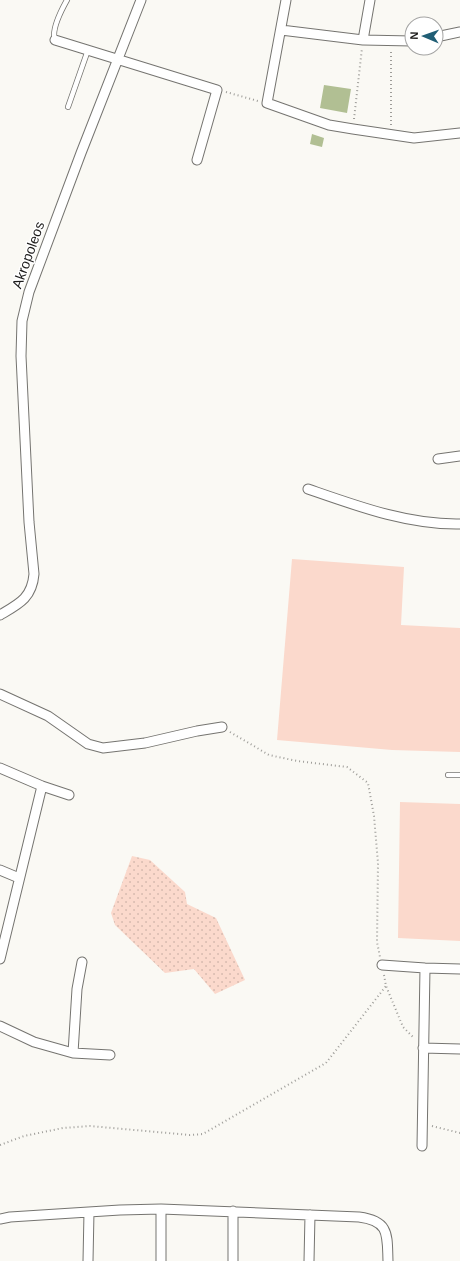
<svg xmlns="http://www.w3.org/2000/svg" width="460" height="1261" font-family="Helvetica,sans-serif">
<defs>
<pattern id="grass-dots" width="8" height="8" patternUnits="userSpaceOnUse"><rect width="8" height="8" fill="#fbd9cc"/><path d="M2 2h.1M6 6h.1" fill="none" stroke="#d7baaf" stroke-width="1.8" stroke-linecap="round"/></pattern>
</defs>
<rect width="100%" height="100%" fill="#faf9f4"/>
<path fill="url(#grass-dots)" d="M132 856 150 860 185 892 187 904 216 918 245 980 215 994 194 969 165 973 115 925 111 913Z"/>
<path fill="#fbd9cc" d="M292 559 404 567 401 625 460 628V752L392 750 277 740Z
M400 802 460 804V941L398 938Z"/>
<path fill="#b1bf93" d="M324 85 351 89 347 113 320 108Z
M312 134 324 138 322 147 310 144Z"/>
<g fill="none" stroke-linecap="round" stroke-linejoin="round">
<g stroke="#757470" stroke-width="6">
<path id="lane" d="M55 40C51 30 62 9 67 0
M68 107 88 50
M448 775H460"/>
</g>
<g stroke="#757470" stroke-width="11">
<path id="street" d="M286 0 267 103 329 125 353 129 414 138 460 133
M281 30 363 40 412 41
M436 37 460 32
M55 40 217 90 197 160
M363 40 370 0
M438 459 460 456
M308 489C357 506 408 525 460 524
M0 615C19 604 32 598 34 574L29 522 21 356 22 321 29 292 81 153 141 0
M0 694 48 716 88 744 103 748 145 743 197 731 222 727
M0 768 42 786 69 795
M0 870 19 878
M0 959 42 786
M382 965 425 968 460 969
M0 1026 34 1042 73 1053 110 1055
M423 1048 460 1049
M73 1053 77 989 82 962
M422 1146 425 968
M233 1211V1261
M0 1219 10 1217 120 1210 161 1209 359 1217C390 1221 387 1235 388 1261
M88 1261 89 1212
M161 1261V1209
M309 1261 310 1215"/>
</g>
<path stroke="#9e9d99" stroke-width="2" stroke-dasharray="1 3" stroke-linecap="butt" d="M226 92 258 101
M354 119 362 48
M391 125V50
M230 732 269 755 297 761 347 767 368 783 374 816 378 863 377 942 380 957
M384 975 386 986 403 1027 414 1038
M432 1126 460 1133
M0 1145 24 1136 63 1128 90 1126 190 1135 203 1134 326 1063 386 986"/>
<use href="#lane" stroke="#fff" stroke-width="4.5"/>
<use href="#street" stroke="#fff" stroke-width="9"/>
</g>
<g text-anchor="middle" stroke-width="3" stroke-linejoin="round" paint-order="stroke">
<g font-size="14" fill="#1c1b1a" stroke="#fff">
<text transform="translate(28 255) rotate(-70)" y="5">Akropoleos</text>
</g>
</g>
<g transform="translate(424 36) rotate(272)"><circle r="19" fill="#ffffff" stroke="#a4a4a3"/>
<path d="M0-3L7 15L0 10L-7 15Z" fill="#205e75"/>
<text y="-6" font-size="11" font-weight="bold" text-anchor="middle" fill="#1c1b1a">N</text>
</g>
</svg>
